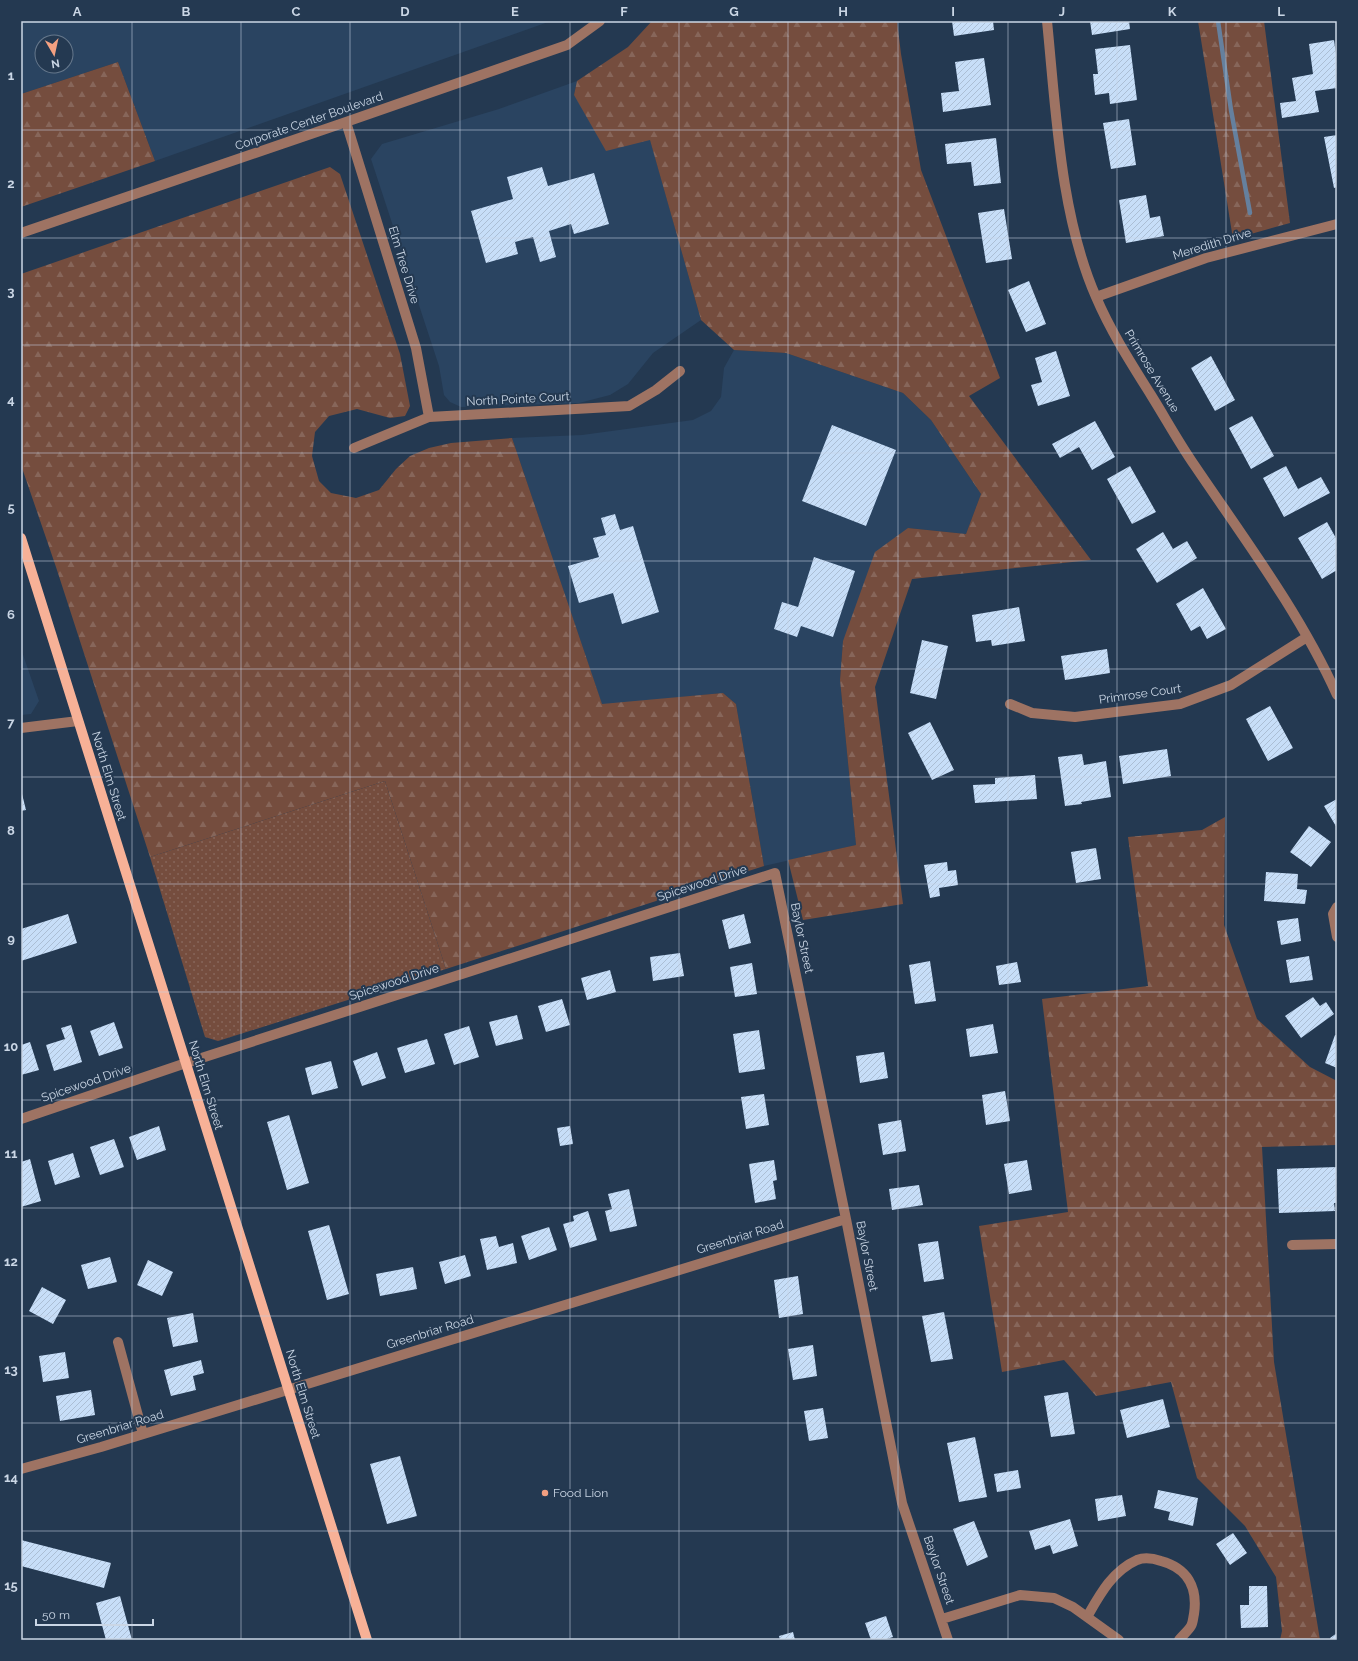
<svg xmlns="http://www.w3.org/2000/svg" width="1358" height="1661" font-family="Raleway,sans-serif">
<defs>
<pattern id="grass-dots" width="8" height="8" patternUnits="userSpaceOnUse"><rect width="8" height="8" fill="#754d3e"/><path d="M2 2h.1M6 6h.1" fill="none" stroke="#87665a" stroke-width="1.8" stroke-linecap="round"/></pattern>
<pattern id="forest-firs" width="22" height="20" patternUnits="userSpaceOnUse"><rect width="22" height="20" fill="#754d3e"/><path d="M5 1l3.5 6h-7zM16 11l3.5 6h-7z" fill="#87665a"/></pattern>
<pattern id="building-hatch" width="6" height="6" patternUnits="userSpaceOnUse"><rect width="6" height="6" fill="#c7def8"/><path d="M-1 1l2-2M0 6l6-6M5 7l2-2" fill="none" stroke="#abbed4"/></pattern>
</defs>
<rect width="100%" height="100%" fill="#243951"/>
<path fill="#2a4461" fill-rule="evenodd" d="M21 21H551L155 161 118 62 21 94ZM42 42H66V66H42Z
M577 81 574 95 650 139 701 320 653 353 628 384 610 395 579 403 461 407 450 402 444 395 439 366 371 159 382 144 499 109Z
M734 350 786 353 903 393 931 420 981 494 966 534 908 528 843 641 840 680 856 845 764 866 736 704 723 693 602 705 512 438 582 435 693 420 711 411 721 397 724 368Z
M21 649 39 701 31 714 21 715Z"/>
<path fill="url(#grass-dots)" d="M385 781 446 969 218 1041 205 1037 150 857Z"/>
<path fill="url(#forest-firs)" d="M652 21H897L901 54 921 170 1000 378 969 396 1091 560 912 579 875 687 903 904 803 920 788 860 856 845 840 680 843 641 875 552 908 528 966 534 981 494 931 420 903 393 786 353 734 350 701 320 650 140 606 151 574 95 577 81 628 47Z
M1198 21H1264L1290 223 1233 239Z
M118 62 155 161 21 207V94Z
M330 167 340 174 400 354 410 406 405 416 390 418 357 409 329 416 315 432 312 456 319 481 331 493 356 498 379 490 396 469 410 456 429 448 451 443 512 438 602 704 723 693 736 704 764 866 446 969 385 781 150 857 56 567 21 465V274Z
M1225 817 1224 925 1257 1019 1310 1067 1337 1081V1145L1262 1147 1274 1362 1320 1640H1280L1282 1631 1276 1577 1245 1526 1197 1478 1171 1382 1096 1396 1064 1360 1002 1372 979 1226 1068 1212 1042 999 1148 986 1128 837 1202 830Z"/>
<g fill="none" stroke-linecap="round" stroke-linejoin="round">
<path stroke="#65809e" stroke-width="4.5" d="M1218 21 1231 110 1250 213"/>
</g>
<path fill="url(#building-hatch)" d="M952 21H993L994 30 954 36Z
M1090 21H1129L1130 29 1092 35Z
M1334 40 1337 61V88L1315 91 1319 112 1282 118 1280 103 1296 101 1292 78 1313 74 1309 44Z
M1130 45 1137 100 1110 104 1109 93 1095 95 1093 74H1098L1095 49Z
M984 58 991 105 943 112 941 93 959 91 955 62Z
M1129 119 1136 165 1111 169 1103 123Z
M1337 135V187L1334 188 1324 137Z
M996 138 1001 183 974 186 971 162 947 164 945 144Z
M542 167 548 186 594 173 609 224 574 234 571 224 549 231 556 257 540 262 533 237 515 242 518 254 486 263 471 211 513 199 507 177Z
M1146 195 1150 218 1160 216 1164 236 1126 243 1119 200Z
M1004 209 1012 259 986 263 978 213Z
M1029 281 1046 324 1026 332 1008 290Z
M1056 351 1070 396 1038 406 1031 385 1042 382 1035 358Z
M1211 356 1235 400 1215 411 1191 368Z
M1252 416 1274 456 1251 469 1229 428Z
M1095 421 1115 457 1092 470 1079 447 1060 458 1052 444Z
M832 425 896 450 866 526 802 501Z
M1130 466 1156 512 1132 524 1107 479Z
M1286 466 1298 489 1321 477 1330 493 1284 517 1263 478Z
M615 514 620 530 633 526 659 612 622 624 613 593 579 603 568 566 599 557 593 538 606 535 601 518Z
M1327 522 1337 540V570L1322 579 1298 538Z
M1163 532 1173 549 1187 541 1197 558 1157 583 1136 549Z
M814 557 855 571 833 637 801 626 797 637 774 629 782 602 798 607Z
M1203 588 1226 629 1207 639 1200 626 1191 631 1176 604Z
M1019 607 1025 641 992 646 991 640 976 642 972 615Z
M922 640 948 646 936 699 910 693Z
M1107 649 1110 673 1065 680 1061 656Z
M1270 706 1293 748 1268 761 1246 719Z
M930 722 954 770 932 780 908 733Z
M1167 749 1171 776 1123 784 1119 756Z
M1082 754 1084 765 1106 761 1111 797 1081 802 1082 804 1065 806 1058 757Z
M1035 775 1037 799 975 803 973 785 995 784V778Z
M21 790 26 810 21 811Z
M1337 799V828L1324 806Z
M1309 826 1331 842 1311 867 1290 852Z
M1096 848 1101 879 1076 883 1071 852Z
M947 862 948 871 956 870 958 885 939 888 940 896 930 898 924 865Z
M1266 872 1298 874 1297 889 1307 890 1305 904 1264 901Z
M68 914 77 943 21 961V929Z
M744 914 751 943 729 949 722 920Z
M1298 918 1301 941 1281 945 1277 921Z
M680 953 684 976 653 981 650 957Z
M1309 956 1313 980 1290 983 1286 960Z
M930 961 936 1001 915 1004 909 965Z
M1017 962 1021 982 999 985 996 966Z
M752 963 757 994 735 997 730 967Z
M610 970 616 992 587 1000 581 978Z
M1313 997 1320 1006 1326 1002 1334 1014 1301 1038 1285 1016Z
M562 999 570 1025 546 1032 538 1006Z
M517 1015 523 1039 496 1046 489 1022Z
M114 1022 123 1048 99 1056 90 1031Z
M993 1024 998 1053 970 1057 966 1029Z
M71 1025 82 1062 54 1071 46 1045 65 1039 61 1028Z
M469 1026 479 1057 454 1065 444 1034Z
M759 1030 765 1069 739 1073 733 1034Z
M1335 1035H1337V1068L1325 1063Z
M427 1039 435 1064 405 1073 397 1048Z
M30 1042 39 1070 21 1075V1045Z
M377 1052 386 1078 362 1086 353 1061Z
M884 1052 888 1078 860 1083 856 1056Z
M331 1061 338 1088 312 1095 305 1068Z
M1005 1091 1010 1121 986 1125 982 1095Z
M764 1094 769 1125 746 1129 741 1097Z
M289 1115 309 1183 287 1190 267 1122Z
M901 1120 906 1151 883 1155 878 1124Z
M159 1126 166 1150 137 1160 129 1137Z
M570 1126 573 1144 560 1146 557 1128Z
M114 1139 124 1167 100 1175 90 1147Z
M73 1153 80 1177 55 1185 48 1161Z
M30 1159 41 1201 21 1207V1162Z
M774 1160 777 1180 773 1181 776 1199 755 1203 749 1164Z
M1027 1160 1032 1190 1009 1194 1004 1164Z
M1337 1167V1203H1334L1335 1211 1279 1213 1277 1169Z
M919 1185 923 1205 892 1210 889 1189Z
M629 1189 637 1226 610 1232 605 1211 612 1209 608 1194Z
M588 1211 597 1240 570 1248 563 1224 574 1221 573 1216Z
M329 1225 349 1294 327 1300 308 1231Z
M549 1227 557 1250 529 1260 521 1236Z
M496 1236 499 1247 513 1243 517 1263 487 1270 480 1239Z
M938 1241 944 1279 924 1282 918 1244Z
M465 1255 471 1276 445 1284 439 1262Z
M110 1257 117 1282 88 1289 81 1265Z
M148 1260 173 1272 162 1296 137 1285Z
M413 1267 417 1289 380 1296 376 1274Z
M798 1276 803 1314 779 1318 774 1280Z
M42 1287 66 1300 53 1324 29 1311Z
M944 1312 953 1359 931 1362 922 1316Z
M193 1313 198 1342 173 1347 167 1318Z
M813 1345 817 1376 793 1380 788 1349Z
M65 1352 69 1378 43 1382 39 1356Z
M201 1360 204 1373 193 1376 196 1390 171 1396 164 1370Z
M91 1390 95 1415 60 1421 56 1396Z
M1068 1392 1075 1434 1051 1437 1044 1396Z
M1163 1399 1170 1427 1127 1438 1120 1410Z
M823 1408 828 1438 809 1441 804 1411Z
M975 1437 987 1497 959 1502 947 1443Z
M400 1456 417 1516 387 1524 370 1464Z
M1018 1470 1021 1488 997 1492 994 1474Z
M1158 1490 1198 1498 1193 1526 1168 1520 1170 1512 1154 1508Z
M1122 1495 1126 1516 1098 1521 1095 1499Z
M1070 1519 1078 1546 1053 1554 1050 1545 1035 1550 1029 1531Z
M974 1521 988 1557 967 1566 953 1529Z
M1233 1533 1247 1553 1230 1565 1216 1544Z
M21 1540 111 1563 104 1588 21 1566Z
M1249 1586H1267L1268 1627 1241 1628 1240 1605H1249Z
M120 1596 132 1640H106L96 1603Z
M886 1616 893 1637 883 1640H871L865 1623Z
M793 1632 795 1640H780L779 1636Z
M1337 1633V1640H1331L1330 1638Z"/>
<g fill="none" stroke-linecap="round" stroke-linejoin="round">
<path stroke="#9e7363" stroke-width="10" d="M1047 21C1056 110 1060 215 1096 297 1111 332 1131 363 1151 395 1166 419 1179 443 1195 466 1245 540 1300 613 1337 695
M346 122 416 348 429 417
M21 233 346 122 567 45 600 21
M1096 297 1206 258 1337 224
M354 448 429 417 629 406 656 390 680 371
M1010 704 1032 713 1075 717 1180 704 1231 685 1307 637
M21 728 78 721
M1337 907 1333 914 1337 937
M21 1119 186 1063 775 873 846 1219 902 1503 948 1640
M1292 1245 1337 1244
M118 1342 143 1434
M21 1469 101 1447 846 1219
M1087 1617C1099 1596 1112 1571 1137 1560 1145 1557 1152 1558 1161 1561 1187 1568 1198 1587 1194 1614 1193 1618 1193 1623 1191 1626 1188 1631 1182 1636 1179 1640
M942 1619 1020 1595 1054 1598 1073 1607 1119 1640"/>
<path stroke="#f7b197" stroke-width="10" d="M21 538 367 1640"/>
</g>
<path fill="none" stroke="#cad6e5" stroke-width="1" stroke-opacity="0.55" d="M132 21V1640M241 21V1640M350 21V1640M460 21V1640M570 21V1640M679 21V1640M788 21V1640M898 21V1640M1008 21V1640M1117 21V1640M1226 21V1640M21 130H1337M21 238H1337M21 345H1337M21 453H1337M21 561H1337M21 669H1337M21 777H1337M21 884H1337M21 992H1337M21 1100H1337M21 1208H1337M21 1316H1337M21 1423H1337M21 1531H1337"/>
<circle fill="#f3a081" stroke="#243951" stroke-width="1.5" cx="545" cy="1493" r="4"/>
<g text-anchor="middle" stroke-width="4" stroke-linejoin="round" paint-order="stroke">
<g font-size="12" fill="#cad6e5" stroke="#243951">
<text transform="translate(309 121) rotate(-19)" y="4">Corporate Center Boulevard</text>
<text transform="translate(1212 244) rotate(-17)" y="4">Meredith Drive</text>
<text transform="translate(404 265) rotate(73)" y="4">Elm Tree Drive</text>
<text transform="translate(1152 371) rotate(59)" y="4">Primrose Avenue</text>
<text transform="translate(518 399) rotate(-3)" y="4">North Pointe Court</text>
<text transform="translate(1140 694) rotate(-8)" y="4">Primrose Court</text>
<text transform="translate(109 776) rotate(73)" y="4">North Elm Street</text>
<text transform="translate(702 883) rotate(-18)" y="4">Spicewood Drive</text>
<text transform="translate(802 938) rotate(78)" y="4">Baylor Street</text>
<text transform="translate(394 982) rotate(-18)" y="4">Spicewood Drive</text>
<text transform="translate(86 1083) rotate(-19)" y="4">Spicewood Drive</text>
<text transform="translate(206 1085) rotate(73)" y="4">North Elm Street</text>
<text transform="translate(740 1237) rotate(-17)" y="4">Greenbriar Road</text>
<text transform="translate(867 1256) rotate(79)" y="4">Baylor Street</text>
<text transform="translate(430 1332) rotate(-17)" y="4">Greenbriar Road</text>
<text transform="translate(303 1394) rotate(73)" y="4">North Elm Street</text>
<text transform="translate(120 1427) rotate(-17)" y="4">Greenbriar Road</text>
<text transform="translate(939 1570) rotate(71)" y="4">Baylor Street</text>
</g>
<g font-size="12" fill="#cad6e5" stroke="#243951" text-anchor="start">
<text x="553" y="1497">Food Lion</text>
</g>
</g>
<rect width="1358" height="1661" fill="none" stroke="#243951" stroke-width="44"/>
<g transform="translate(54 54) rotate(171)"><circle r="19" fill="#243951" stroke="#66788c"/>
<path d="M0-3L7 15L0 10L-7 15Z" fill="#f3a081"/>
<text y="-6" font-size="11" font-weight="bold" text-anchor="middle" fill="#cad6e5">N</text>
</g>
<path d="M36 1619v6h117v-6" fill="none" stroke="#cad6e5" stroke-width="2"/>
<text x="42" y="1619" font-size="12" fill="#cad6e5" stroke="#243951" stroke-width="3" paint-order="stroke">50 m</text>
<rect x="22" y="22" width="1314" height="1617" fill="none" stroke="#cad6e5" stroke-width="1.5"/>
<g font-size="13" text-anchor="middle" font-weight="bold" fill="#cad6e5">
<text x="77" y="16">A</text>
<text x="186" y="16">B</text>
<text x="296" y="16">C</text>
<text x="405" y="16">D</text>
<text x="515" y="16">E</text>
<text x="624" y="16">F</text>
<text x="734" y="16">G</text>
<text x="843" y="16">H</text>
<text x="953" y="16">I</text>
<text x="1062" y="16">J</text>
<text x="1172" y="16">K</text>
<text x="1281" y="16">L</text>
<text x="11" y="80">1</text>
<text x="11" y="188">2</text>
<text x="11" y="296">3</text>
<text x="11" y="404">4</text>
<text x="11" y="512">5</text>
<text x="11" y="619">6</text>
<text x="11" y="727">7</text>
<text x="11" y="835">8</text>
<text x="11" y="943">9</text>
<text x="11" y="1051">10</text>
<text x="11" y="1158">11</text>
<text x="11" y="1266">12</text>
<text x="11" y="1374">13</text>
<text x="11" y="1482">14</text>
<text x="11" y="1590">15</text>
</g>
</svg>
